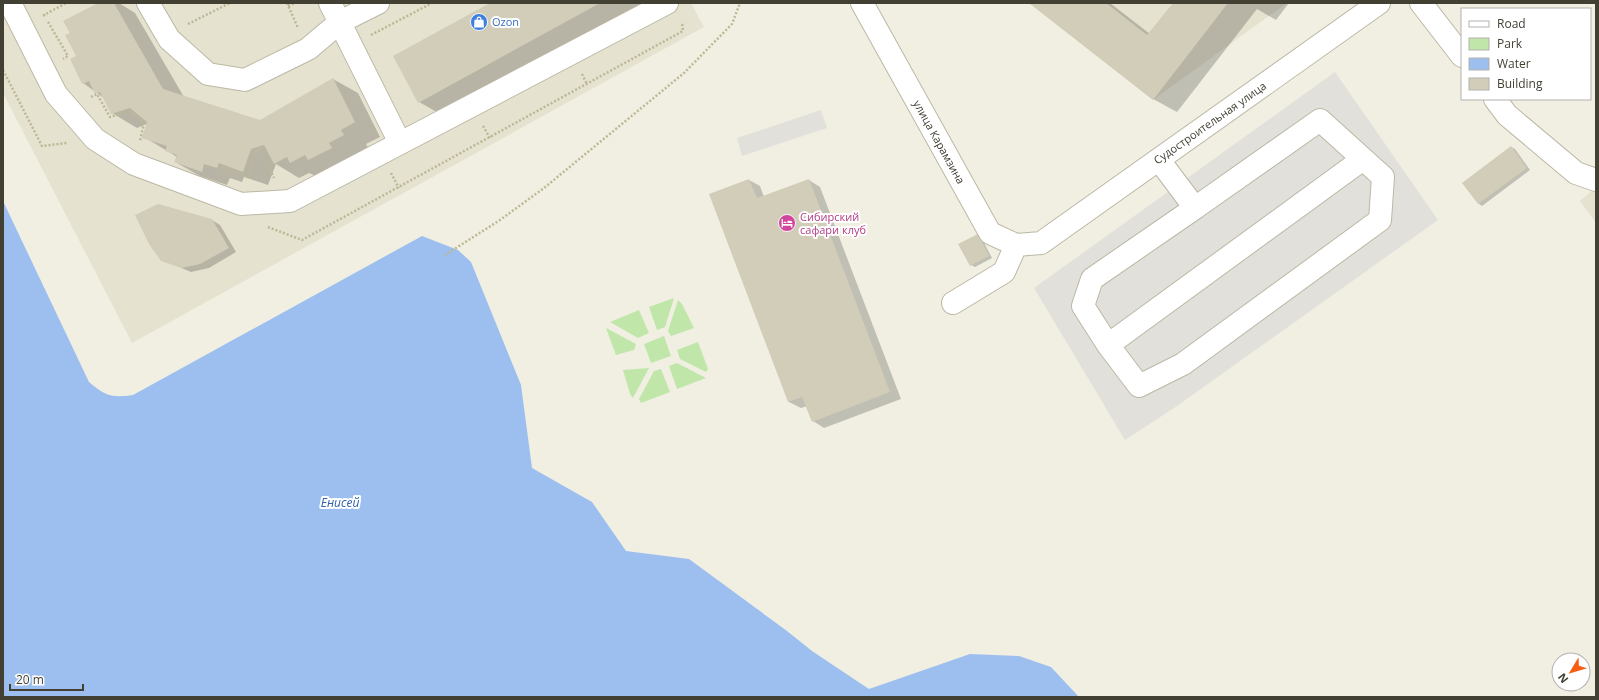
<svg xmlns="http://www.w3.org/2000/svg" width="1599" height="700" font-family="'Open Sans',sans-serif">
<rect width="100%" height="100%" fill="#f1efe2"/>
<path fill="#e5e2d0" d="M3 3H691L704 27 132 343 3 93Z
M1029 3H1287L1153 100Z
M1596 187V223L1580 201Z"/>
<path fill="#c0e6aa" d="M674 298 665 327 657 330 649 307Z
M678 300 682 304 694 328 671 336 668 331Z
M639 310 649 333 638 338 610 322Z
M606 328 636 344 634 350 616 355Z
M664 336 671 356 651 363 644 344Z
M698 342 708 369 706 372 680 359 677 350Z
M677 363 706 378 677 389 669 366Z
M649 368 633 398 630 394 623 370Z
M661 369 670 392 641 403 639 399 654 371Z"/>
<path fill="#e1e0db" d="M1335 72 1438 220 1174 408 1125 440 1034 288Z
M821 110 827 128 742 156 737 138Z"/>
<path fill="#9dbfef" d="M3 201 89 382C105 396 112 398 133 395L422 236 458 250 471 262 521 385 532 468 592 502 626 551 689 559 787 631 812 651 869 689 970 654 1019 656 1051 667 1079 697H3Z"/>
<path fill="#0003" d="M101 3H119L135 13 184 97 260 121 333 79 358 93 380 137 366 144 369 149 316 176 309 173 299 178 276 164 268 185 244 177 242 182 230 178 227 185 200 176 175 162 177 157 144 137 147 124 137 128 112 113 104 98 83 83 71 33Z
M492 3H647L442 115 419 102Z
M1030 3H1110L1150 34 1174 3H1289L1276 20 1257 9 1177 112 1153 99Z
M1511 147 1515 149 1530 170 1482 206 1479 204 1464 183Z
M749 180 760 186 764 197 809 180 820 187 901 399 824 428 813 421 807 406 801 408 789 402 710 195Z
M212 220 220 225 236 252 209 268 191 272 162 260Z
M978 235 981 237 992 258 975 267 971 265Z"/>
<path fill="#d2cdb8" d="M98 3H114L163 89 260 120 333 78 355 122 341 130 344 135 329 143 332 148 308 160 305 155 290 163 287 157 274 164 264 145 251 149 243 172 219 163 217 168 204 164 202 172 174 162 177 155 165 151 167 146 142 138 147 122 130 108 111 114 100 92 95 94 89 81 82 84 70 59 76 56 65 35 70 33 63 21Z
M490 3H600L418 103 393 56Z
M1029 3H1106L1147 35 1173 3H1228L1153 100Z
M1511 146 1527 168 1478 204 1462 183Z
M749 179 757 198 809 179 890 392 812 422 802 397 788 402 709 194Z
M158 204 212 219 229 248 200 264 182 268 161 261 149 244 135 215Z
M978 234 989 256 970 266 958 244Z"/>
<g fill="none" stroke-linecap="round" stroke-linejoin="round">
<g stroke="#bcb8a5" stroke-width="24">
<path id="minor" d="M10 3 56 94 95 139 134 164 241 204 290 201 667 3
M148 3 169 39 208 74 245 80 308 49 340 22 378 3
M330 3 400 143
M862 3 990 233 1016 245 1041 243 1379 3
M1421 3 1462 56
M1495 99 1507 115 1576 173 1596 180
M1159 160 1195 208 1092 279 1083 306 1108 345 1139 386 1183 364 1380 220 1383 177 1320 120 1195 208
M953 303 1004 272 1016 245
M1108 345 1363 159"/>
</g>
<path stroke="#beb796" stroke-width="2.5" stroke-dasharray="2 2" stroke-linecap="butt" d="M287 3 298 28
M288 6 295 3
M45 16 44 15 66 3
M48 22 68 56 63 59
M188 24 230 3
M371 35 432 3
M3 70 42 146 67 143
M582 74 587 84
M91 97 97 94 110 117 130 111 144 123 140 141
M483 126 490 138
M221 172 222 167 248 177 255 152 261 149 274 178
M391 173 399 188
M268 227 302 240 683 31 682 22
M445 255 500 220 544 188 684 73 732 24 740 3"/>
<use href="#minor" stroke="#fff" stroke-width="22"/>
</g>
<defs>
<g id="shop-disc" transform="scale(0.9)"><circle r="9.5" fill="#3f7fe0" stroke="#fff"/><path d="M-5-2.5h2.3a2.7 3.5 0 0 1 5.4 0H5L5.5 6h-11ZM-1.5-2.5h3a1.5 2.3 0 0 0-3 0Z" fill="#fff"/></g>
<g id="hotel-disc" transform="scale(0.9)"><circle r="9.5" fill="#d1479c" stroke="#fff"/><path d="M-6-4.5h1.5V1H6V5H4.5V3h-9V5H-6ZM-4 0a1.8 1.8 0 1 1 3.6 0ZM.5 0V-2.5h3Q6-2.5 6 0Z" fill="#fff"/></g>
</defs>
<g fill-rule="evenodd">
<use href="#shop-disc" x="479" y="22"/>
<use href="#hotel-disc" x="787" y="223"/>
</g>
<g text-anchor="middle" stroke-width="4" stroke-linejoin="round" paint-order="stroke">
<g font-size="11" fill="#366cbe" stroke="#fff" text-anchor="start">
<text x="492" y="26">Ozon</text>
</g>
<g font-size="11" fill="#423f33" stroke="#fff">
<text transform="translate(1210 123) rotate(-35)" y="4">Судостроительная улица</text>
<text transform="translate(939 142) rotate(61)" y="4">улица Карамзина</text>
</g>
<g font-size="11" fill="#b23c85" stroke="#fff" text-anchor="start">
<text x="800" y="221">Сибирский<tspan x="800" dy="13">сафари клуб</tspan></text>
</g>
<g font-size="12" font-style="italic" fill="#2e60ac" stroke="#fff">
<text x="340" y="507">Енисей</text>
</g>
</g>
<rect width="1599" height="700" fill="none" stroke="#423f33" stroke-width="8"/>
<rect x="1461" y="8" width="130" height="92" fill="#ffffff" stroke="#b3b2ad"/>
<rect x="1469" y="21" width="20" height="6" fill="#ffffff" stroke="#b3b2ad"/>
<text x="1497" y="28" font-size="12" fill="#423f33">Road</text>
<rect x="1469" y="38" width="20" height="12" fill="#c0e6aa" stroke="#b3b2ad"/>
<text x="1497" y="48" font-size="12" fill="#423f33">Park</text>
<rect x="1469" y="58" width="20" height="12" fill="#9dbfef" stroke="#b3b2ad"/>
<text x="1497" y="68" font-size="12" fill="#423f33">Water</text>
<rect x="1469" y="78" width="20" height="12" fill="#d2cdb8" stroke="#b3b2ad"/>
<text x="1497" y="88" font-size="12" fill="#423f33">Building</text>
<g transform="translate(1571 672) rotate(232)"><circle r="19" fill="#ffffff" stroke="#b3b2ad"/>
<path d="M0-3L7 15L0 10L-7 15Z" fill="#f85d12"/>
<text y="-6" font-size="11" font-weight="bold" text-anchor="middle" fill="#423f33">N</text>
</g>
<path d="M10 684v6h73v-6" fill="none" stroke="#423f33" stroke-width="2"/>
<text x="16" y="684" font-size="12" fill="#423f33" stroke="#ffffff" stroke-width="3" paint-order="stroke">20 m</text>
</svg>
